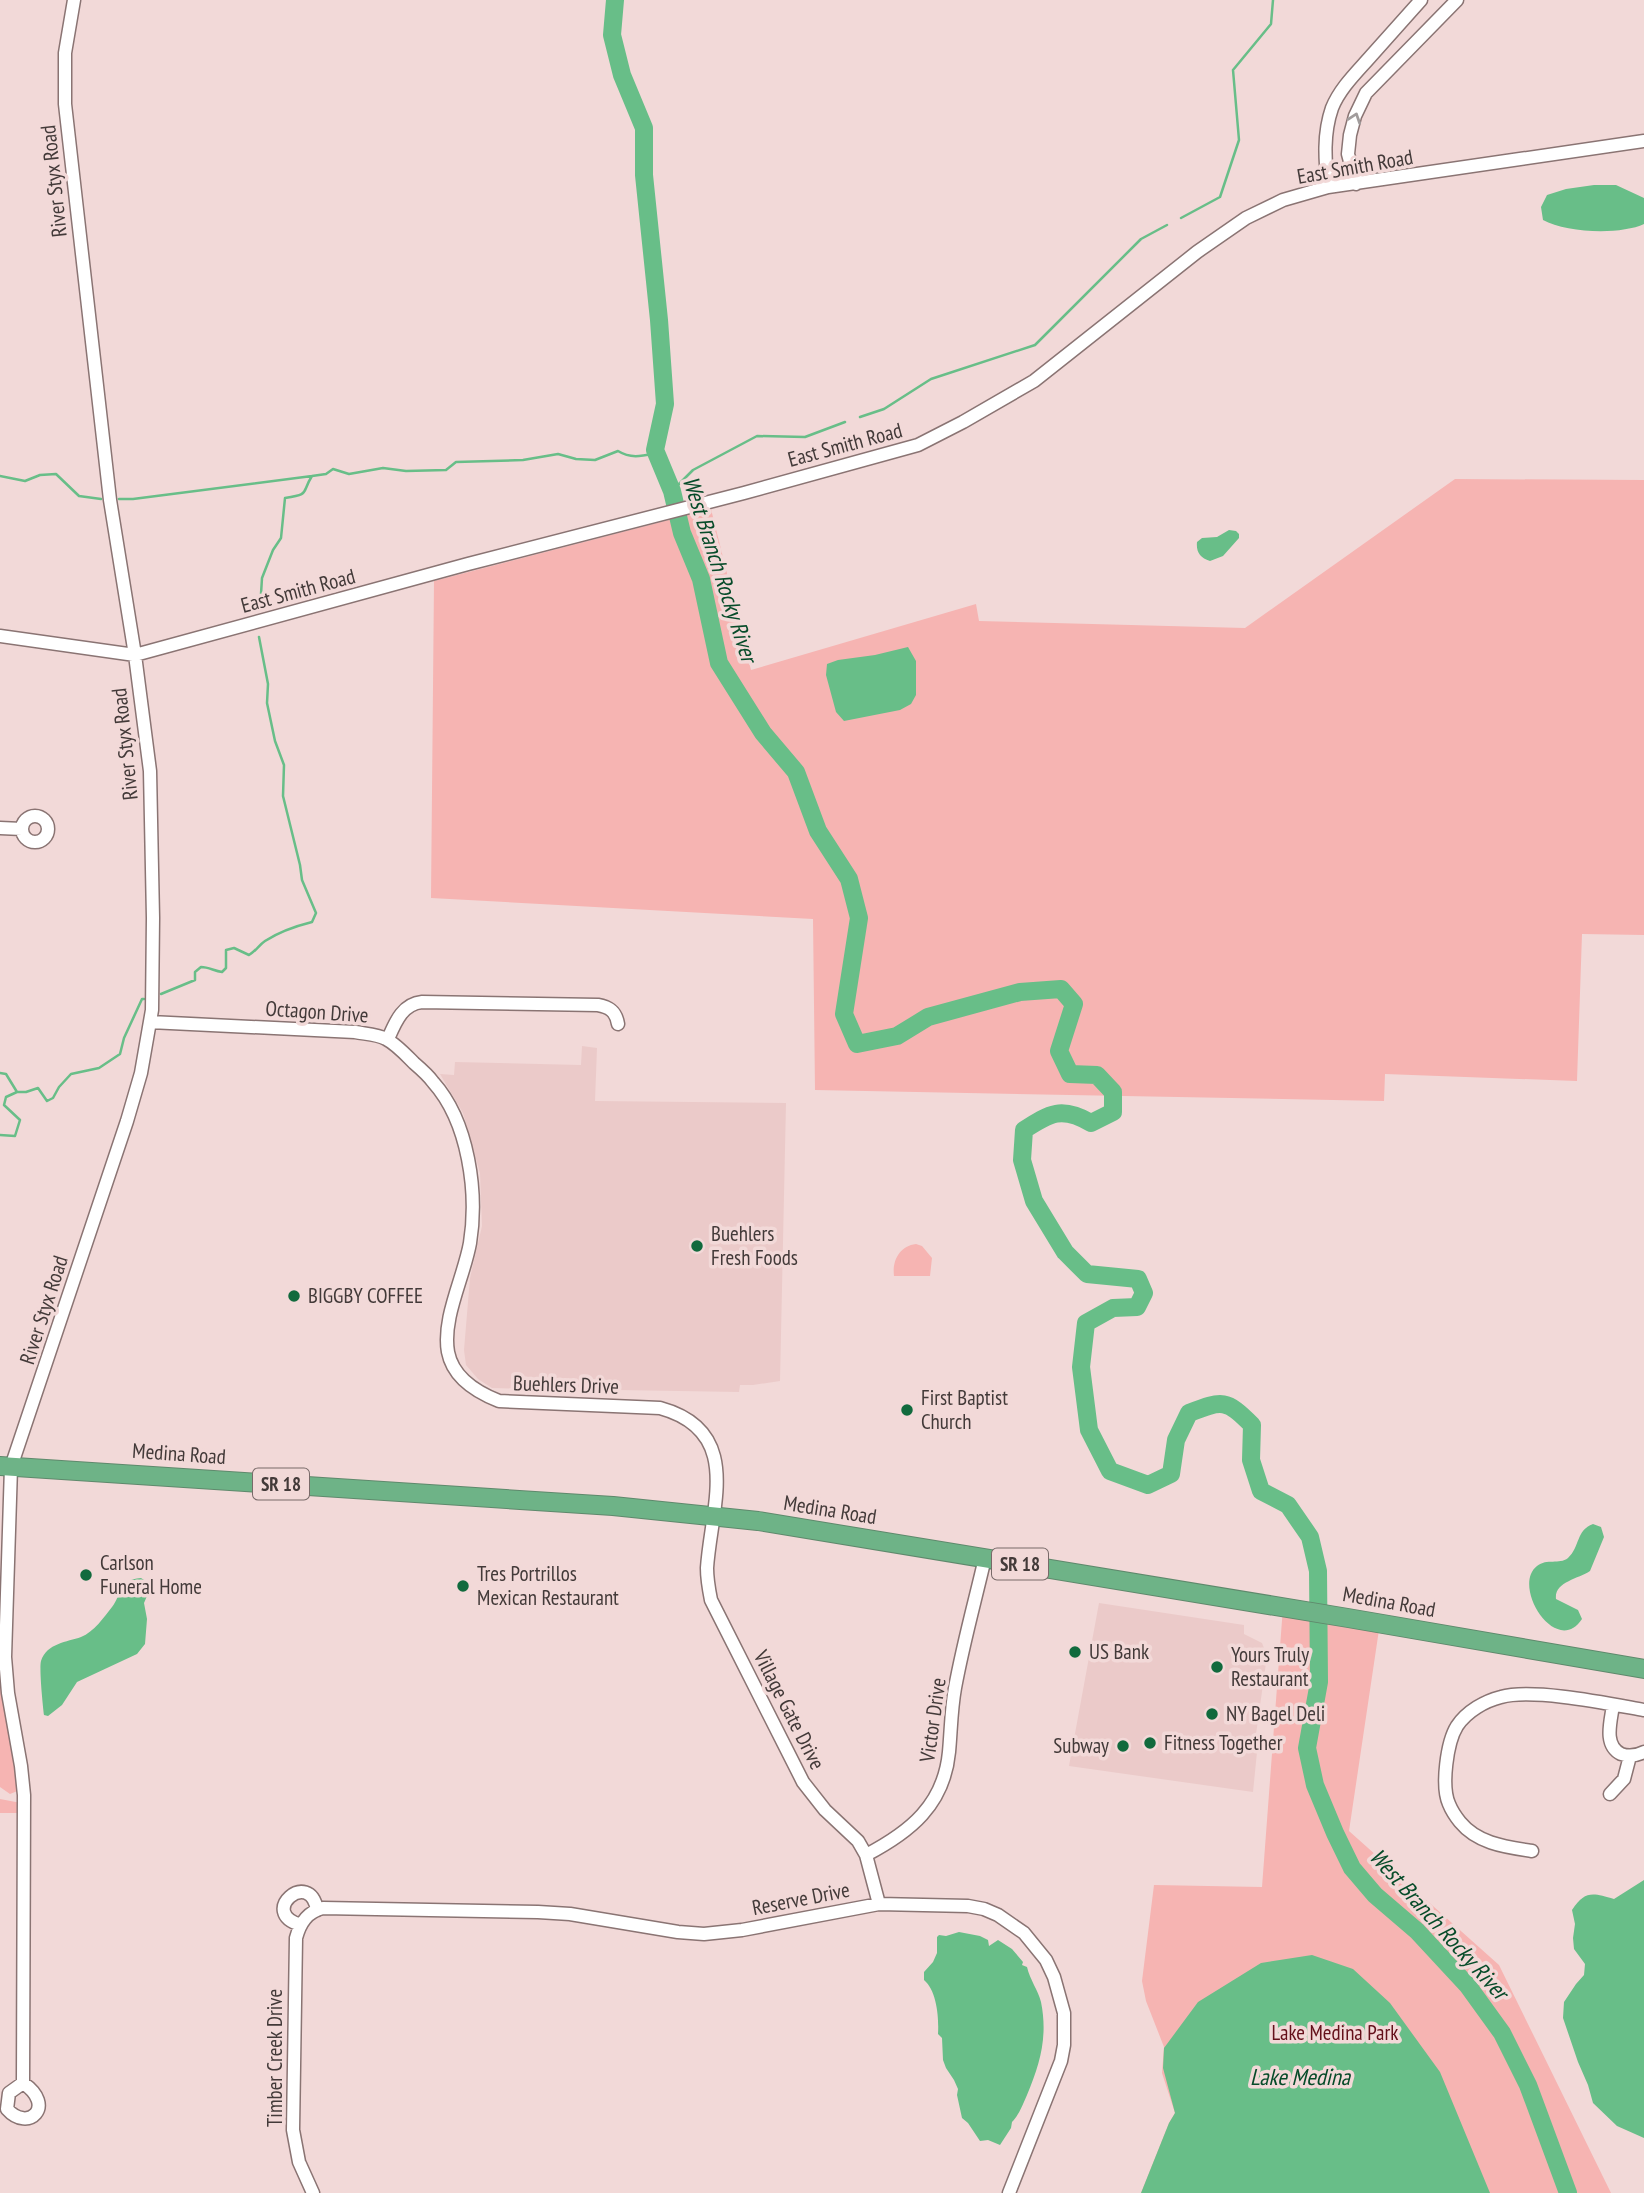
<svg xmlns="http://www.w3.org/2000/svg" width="1644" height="2193" font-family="'PT Sans Narrow',sans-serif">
<rect width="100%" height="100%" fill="#f2d9d8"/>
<path fill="#ebcac9" d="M582 1046 597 1048 595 1101 786 1103 780 1381 753 1385H740L739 1392 619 1390 618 1381 583 1382 582 1390 492 1388 478 1379 466 1365 464 1350 470 1278 482 1226 480 1173 463 1113 440 1074 454 1075 455 1062 581 1065Z
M1099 1603 1244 1625V1634L1262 1643 1267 1656 1256 1734 1258 1742 1253 1792 1069 1766Z"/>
<path fill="#f6b4b2" d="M1455 479 1644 480V935L1582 934 1577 1081 1385 1074 1384 1101 815 1090 813 919 431 898 434 581 711 509 751 670 976 604 979 621 1245 628Z
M916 1244 922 1246 932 1258 930 1276H894C892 1260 900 1246 916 1244Z
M1283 1607 1380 1623 1349 1831 1499 1965 1611 2193H1141L1169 2123 1175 2113 1162 2073 1164 2047 1146 2001 1142 1981 1154 1885 1262 1887Z
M0 1675 20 1790 10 1794 0 1787Z
M0 1799 21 1803 22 1813H0Z"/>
<path fill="#68be88" d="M1594 185H1616L1644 198V224C1621 235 1566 233 1543 220L1541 207 1547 195 1566 189Z
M1229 530 1236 531 1239 534V538L1223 556 1210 561C1200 558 1196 552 1197 542L1202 538 1217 537Z
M908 647 916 661V695L911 704 900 710 844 721 836 712 826 675 827 664 838 660 875 655Z
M1593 1524 1601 1527 1604 1537 1590 1571C1578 1579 1554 1582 1556 1599L1578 1610 1582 1619C1556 1658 1511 1586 1537 1566 1547 1558 1559 1565 1568 1558 1580 1547 1576 1530 1593 1524Z
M141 1578 147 1582 150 1589 144 1603 147 1619 145 1644 137 1654 77 1682 62 1705 48 1716 44 1715C43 1707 39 1668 41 1661 47 1643 67 1642 81 1637 94 1632 104 1617 112 1607 123 1593 117 1580 141 1578Z
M1644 1880V2138L1617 2126 1593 2103 1588 2085 1578 2062 1563 2018 1564 2002 1576 1984 1584 1975 1585 1964 1574 1949 1573 1938 1575 1924 1572 1910C1585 1890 1593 1893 1614 1899Z
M959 1932 980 1936 988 1940 989 1946 998 1940 1012 1949 1023 1962 1022 1965 1027 1967C1030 1980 1038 1990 1041 2002 1048 2037 1040 2064 1027 2095 1023 2104 1019 2115 1012 2122L1011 2128 1000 2145 988 2140 980 2141 968 2123 962 2118 957 2095 958 2089 954 2080 946 2068 943 2060 942 2038 938 2034C939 2018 937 1991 924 1980V1972L933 1962 937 1953V1937L939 1935 946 1936Z
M1312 1955 1353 1969 1390 2003 1440 2072 1490 2193H1141L1169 2123 1175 2113 1163 2068 1164 2048 1198 2002 1261 1963Z"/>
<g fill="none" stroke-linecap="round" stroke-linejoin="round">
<path stroke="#68be88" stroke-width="2.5" d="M1181 218 1220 197 1239 140 1233 70 1271 24 1273 0
M860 417 884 409 931 379 1035 345 1141 239 1167 225
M0 476 25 481 40 475 56 474 79 496 101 499
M672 491 693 470 757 436 805 437 845 422
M119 499H133L312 476
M256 606 261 594 262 578 273 550 281 538 285 498C311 494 301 493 312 476L326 474 333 469 349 474 383 468 406 471 446 470 456 462 523 460 558 454 576 459 595 460 618 451C631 459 642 456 656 453
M161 994 195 980V972L201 967C209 967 214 971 222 972L226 968V950L234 948 249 955C256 951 259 945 265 941 279 932 296 926 312 922L316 913 302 880 300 865 283 796 284 765 275 741 267 703 268 684 259 637
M0 1073 6 1074 17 1092H26L38 1088 47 1101 53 1098 59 1087 71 1074 99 1068 120 1054 124 1038 142 999H144
M0 1135 15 1136 20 1120 4 1105 6 1097 17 1092"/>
<path stroke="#68be88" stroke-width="18" d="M615 0 612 35 622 75 644 128V175L659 320 665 404 655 450 672 491 682 533 701 579 719 663 763 733 796 772 818 831 849 879 859 918 844 1014 857 1044 897 1036 928 1017 1020 992 1061 989 1074 1004 1059 1051 1070 1074 1097 1075 1113 1092V1112L1091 1123C1062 1106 1050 1113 1024 1130L1022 1160 1034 1201 1065 1252 1087 1274 1138 1279 1144 1293 1137 1307 1113 1308 1086 1323 1081 1367 1089 1430 1110 1471 1148 1485 1171 1474 1176 1440 1189 1413C1223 1400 1226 1399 1252 1425L1251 1460 1261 1491 1288 1505 1310 1537 1318 1571 1319 1682 1307 1748 1315 1785 1335 1833 1352 1868 1375 1895 1417 1931 1468 1986 1502 2033 1528 2085 1568 2193"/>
<g stroke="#8a7473" stroke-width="15">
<path id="minor" d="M1356 184 1348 154 1350 135 1355 116 1366 93 1457 0
M1328 187C1325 160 1323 134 1332 108 1340 88 1357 72 1371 56 1388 37 1404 19 1421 0
M0 636 135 655 468 564 744 493 918 445 963 422 1034 381 1197 252 1246 218 1283 200 1328 187 1644 141
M22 829a13 13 0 1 1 26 0a13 13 0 1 1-26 0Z
M0 828 22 829
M150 1022 355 1032C365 1034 377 1034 386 1039 396 1044 406 1055 414 1063 421 1069 428 1075 433 1082 469 1122 478 1193 470 1243 464 1277 442 1318 448 1352 453 1378 476 1392 499 1401L660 1408C744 1431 711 1506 707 1568 707 1579 709 1590 711 1600L803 1782 825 1810 858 1841 866 1855 879 1904
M388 1039C395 1023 402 1004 422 1002L598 1005C610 1007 616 1012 618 1024
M1613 1705C1611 1721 1603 1745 1621 1754 1629 1757 1636 1756 1644 1752
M1610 1794 1624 1779 1630 1756
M1532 1851C1507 1847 1478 1844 1460 1822 1456 1817 1451 1809 1449 1804 1441 1786 1447 1742 1457 1726 1467 1711 1485 1701 1501 1697 1533 1688 1610 1704 1644 1710
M866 1855C910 1832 944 1805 949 1752 951 1731 951 1710 955 1688 963 1644 975 1601 985 1558
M301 1925C257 1913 310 1867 317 1910
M23 2083 9 2093 7 2109C28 2133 57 2106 23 2083L24 1795 21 1766 8 1693 5 1657 11 1467 127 1121 141 1073 152 1010 153 918 150 771 135 655 110 500 65 104V53L74 0
M313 2193 299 2162 293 2130 296 1938C300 1923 307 1912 323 1908L538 1912 570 1914 678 1932 704 1934 742 1930 879 1904 968 1906 984 1909 998 1915 1024 1933 1046 1960 1054 1977 1064 2013V2045L1061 2061 1009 2193"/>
</g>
<g stroke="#5f896c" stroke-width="20">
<path id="highway" d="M0 1466 613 1506 758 1521 1348 1618 1644 1669"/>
</g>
<use href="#minor" stroke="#fff" stroke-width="12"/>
<use href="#highway" stroke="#6eb387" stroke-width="18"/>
</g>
<defs><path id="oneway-chevron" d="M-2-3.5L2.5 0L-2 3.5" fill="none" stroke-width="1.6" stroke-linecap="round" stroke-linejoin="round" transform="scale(1.75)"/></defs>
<use stroke="#a19c9c" href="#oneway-chevron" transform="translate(1355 118) rotate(-71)"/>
<g fill="#116a3d" stroke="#f2d9d8" stroke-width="2.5">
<circle cx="697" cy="1246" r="7"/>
<circle cx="294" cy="1296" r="7"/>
<circle cx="907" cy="1410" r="7"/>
<circle cx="86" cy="1575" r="7"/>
<circle cx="463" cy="1586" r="7"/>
<circle cx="1075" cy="1652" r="7"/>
<circle cx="1217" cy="1667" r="7"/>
<circle cx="1212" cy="1714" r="7"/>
<circle cx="1150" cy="1743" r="7"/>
<circle cx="1123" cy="1746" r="7"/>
</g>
<g text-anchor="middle" stroke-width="7" stroke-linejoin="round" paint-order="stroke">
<g fill="#f2d9d8" stroke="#786a69" stroke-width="2">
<rect x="253" y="1468.5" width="56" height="31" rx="5"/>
<rect x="992" y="1548.5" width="56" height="31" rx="5"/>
</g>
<g font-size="19" font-weight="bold" fill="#433a39">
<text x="281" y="1491">SR 18</text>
<text x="1020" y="1571">SR 18</text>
</g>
<g font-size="21" fill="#433a39" stroke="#f2d9d8">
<text transform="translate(1355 167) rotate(-10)" y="7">East Smith Road</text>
<text transform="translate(54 181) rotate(-96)" y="7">River Styx Road</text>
<text transform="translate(845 445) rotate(-15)" y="7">East Smith Road</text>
<text transform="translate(298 591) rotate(-15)" y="7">East Smith Road</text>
<text transform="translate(125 744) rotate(-96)" y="7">River Styx Road</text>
<text transform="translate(317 1012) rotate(4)" y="7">Octagon Drive</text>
<text transform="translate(44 1310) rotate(-72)" y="7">River Styx Road</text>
<text transform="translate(566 1385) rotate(2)" y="7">Buehlers Drive</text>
<text transform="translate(179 1454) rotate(4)" y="7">Medina Road</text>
<text transform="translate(830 1510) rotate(9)" y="7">Medina Road</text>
<text transform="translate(1389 1602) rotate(10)" y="7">Medina Road</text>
<text transform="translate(789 1710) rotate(63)" y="7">Village Gate Drive</text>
<text transform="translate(933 1720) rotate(-82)" y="7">Victor Drive</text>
<text transform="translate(801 1899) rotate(-11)" y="7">Reserve Drive</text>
<text transform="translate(275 2058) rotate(-90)" y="7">Timber Creek Drive</text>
</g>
<g font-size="21" fill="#433a39" stroke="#f2d9d8" text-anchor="start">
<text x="711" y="1241">Buehlers<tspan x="711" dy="24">Fresh Foods</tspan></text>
<text x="308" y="1303">BIGGBY COFFEE</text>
<text x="921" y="1405">First Baptist<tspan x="921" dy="24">Church</tspan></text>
<text x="100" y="1570">Carlson<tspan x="100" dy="24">Funeral Home</tspan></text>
<text x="477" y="1581">Tres Portrillos<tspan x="477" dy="24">Mexican Restaurant</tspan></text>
<text x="1089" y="1659">US Bank</text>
<text x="1231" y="1662">Yours Truly<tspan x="1231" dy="24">Restaurant</tspan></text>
<text x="1226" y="1721">NY Bagel Deli</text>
<text x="1164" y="1750">Fitness Together</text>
<text x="1109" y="1753" text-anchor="end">Subway</text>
</g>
<g font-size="21" fill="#64101a" stroke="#f2d9d8">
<text x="1335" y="2040">Lake Medina Park</text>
</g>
<g font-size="23" font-style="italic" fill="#064b29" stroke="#f2d9d8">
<text transform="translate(720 569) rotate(72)" y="8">West Branch Rocky River</text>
<text transform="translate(1439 1924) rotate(48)" y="8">West Branch Rocky River</text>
<text x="1300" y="2085">Lake Medina</text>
</g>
</g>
</svg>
